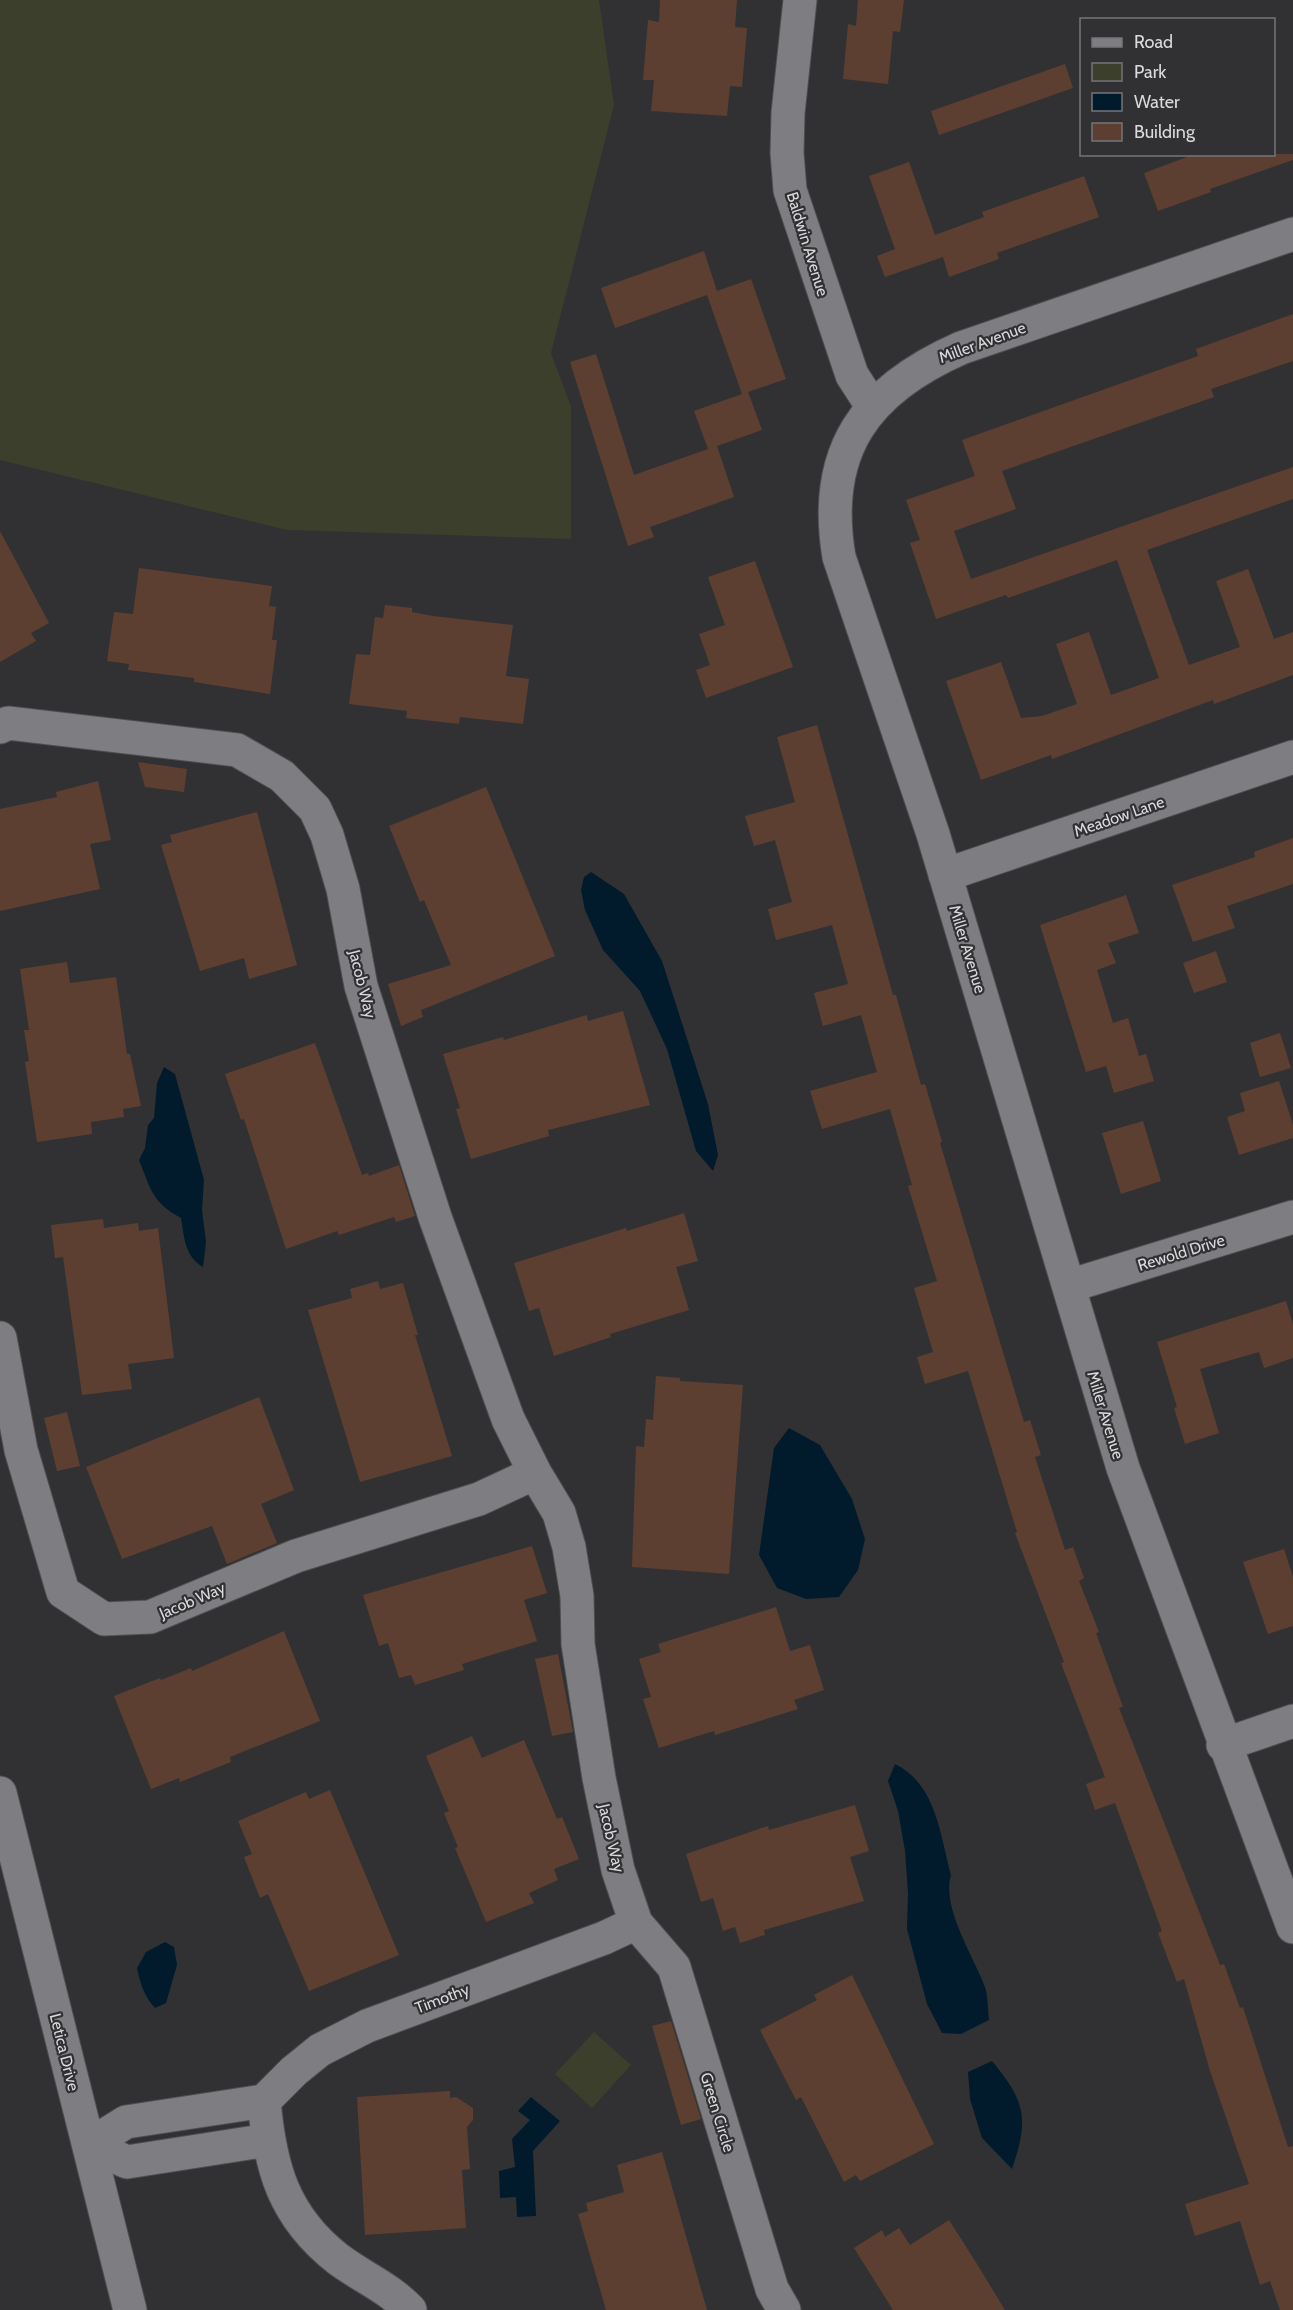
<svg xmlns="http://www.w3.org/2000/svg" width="1293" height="2310" font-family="Cabin,sans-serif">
<rect width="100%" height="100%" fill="#313134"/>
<path fill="#3b3f2c" d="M0 0H599L614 105 551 353 571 407V539L287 530 0 460Z
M594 2032 631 2065 592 2108 555 2074Z"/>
<path fill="#011b2d" d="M591 872 624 894 662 961 708 1104 718 1155 713 1171 696 1151 667 1049 640 991 603 950 585 910 581 890 584 877Z
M164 1067 175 1074 204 1180 202 1210 206 1242 203 1267C185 1257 184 1237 181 1218 152 1202 151 1190 139 1160L145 1148 148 1125 154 1118 157 1083Z
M789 1428 820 1445 852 1499 865 1539 858 1570 839 1597 806 1599 777 1588 759 1555 774 1448Z
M895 1764C936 1784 940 1834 951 1875 941 1907 974 1957 985 1987 988 1997 988 2010 989 2020L961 2034 942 2033 927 2004 907 1929 908 1893 905 1851 898 1811 888 1781Z
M165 1942 174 1947 177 1965 166 2003 155 2008C144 1996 140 1983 137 1968L146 1952Z
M992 2061C1026 2102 1029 2119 1012 2169L982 2138 970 2099 968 2072Z
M531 2097 560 2121 533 2151 536 2216 517 2217 516 2197 500 2198 499 2171 515 2167 512 2139 530 2120 518 2111Z"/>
<path fill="#5d3f32" d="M660 0H737L735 27 747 28 742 87 730 86 727 116 651 111 654 80H643L648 20 659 22Z
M858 0H904L900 32 893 31 888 84 843 79 848 24 856 26Z
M1065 64 1073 88 939 135 931 111Z
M1195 154H1293V160L1210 189 1211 192 1158 211 1144 173Z
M909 162 935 235 984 217 982 212 1084 176 1099 217 997 253 999 259 949 277 943 257 885 277 877 256 895 249 869 176Z
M704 251 717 291 751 279 786 379 748 392 762 430 717 446 734 497 650 527 654 537 628 546 570 362 596 354 634 475 708 449 694 411 742 394 707 295 615 328 601 288Z
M1293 314V361L1211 389 1214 397 1002 471 1016 509 954 531 971 579 1293 467V499L1147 550 1189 665 1240 647 1216 581 1248 569 1274 639 1293 632V675L1214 704 1213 700 1052 759 1051 755 981 780 946 681 1001 662 1021 718 1042 716 1077 704 1056 644 1089 632 1111 695 1159 678 1117 560 1008 598 1006 595 936 619 910 543 920 540 906 500 975 476 962 440 1198 356 1196 349Z
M0 531 49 623 31 633 36 641 0 662Z
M755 561 793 667 706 698 696 670 710 665 699 634 725 625 708 577Z
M139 568 272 586 269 606 276 607 272 640H277L270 694 194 682V678L128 670 129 664 107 661 114 612 133 614Z
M385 605 412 608V612L433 616 513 625 506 676 529 679 523 724 460 717 459 724 406 718 407 711 349 704 356 654 370 655 375 617 383 618Z
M817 725 893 995H896L921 1085 925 1084 942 1142 940 1143 1024 1422 1030 1420 1041 1455 1035 1457 1065 1550 1073 1547 1084 1578 1079 1581 1099 1632 1096 1633 1123 1707 1119 1708 1220 1965 1224 1964 1240 2008 1243 2007 1288 2147 1293 2146V2310H1280L1270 2281 1260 2285 1240 2221 1195 2236 1185 2204 1249 2184 1210 2071 1184 1979 1177 1982 1158 1933 1162 1931 1115 1803 1095 1810 1086 1784 1105 1777 1061 1663 1064 1662 1015 1533 1017 1532 968 1371 925 1384 917 1357 933 1352 914 1288 937 1281 908 1186 912 1185 890 1109 822 1129 810 1091 877 1072 861 1015 823 1026 814 993 848 984 832 925 776 940 768 909 792 902 775 840 754 846 745 816 795 802 777 737Z
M138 762 187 769 184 792 145 787Z
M98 781 111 840 90 844 100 889 0 911V809L57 797 56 792Z
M486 787 555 956 421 1010 423 1017 401 1026 388 984 451 965 424 900 420 902 389 826Z
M257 812 297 965 249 979 244 958 200 971 161 845 172 842 170 835Z
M1293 838V884L1227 906 1235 928 1193 942 1172 885 1255 857 1254 852Z
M1126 895 1139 933 1108 943 1116 963 1097 970 1113 1023 1128 1018 1139 1056 1146 1054 1154 1081 1114 1093 1106 1066 1086 1072 1040 925Z
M1216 951 1227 982 1194 993 1183 963Z
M67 962 70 983 116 977 127 1054H130L141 1106 123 1109 124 1117 91 1122 92 1134 37 1142 25 1062 29 1061 24 1030H29L20 969Z
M623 1011 650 1105 548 1130 549 1136 471 1159 456 1109 460 1108 443 1054 503 1037 504 1040 587 1015 588 1021Z
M1280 1033 1291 1068 1260 1077 1250 1043Z
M315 1043 362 1175 368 1173 369 1176 399 1165 415 1216 396 1222 394 1217 339 1235 337 1231 286 1249 244 1119 241 1120 225 1074Z
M1279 1081 1293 1125V1138L1239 1155 1227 1117 1245 1111 1240 1093Z
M1143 1121 1161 1181 1121 1194 1102 1133Z
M684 1213 698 1261 676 1267 689 1310 610 1334 611 1337 554 1356 539 1308 529 1311 514 1263 626 1228 627 1231Z
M103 1219 104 1228 138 1223 139 1231 158 1228 174 1358 128 1364 132 1389 82 1395 63 1257 55 1258 51 1225Z
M378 1281 380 1289 403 1283 418 1335H415L452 1456 360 1482 308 1310 352 1298 350 1289Z
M1286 1301 1293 1324V1358L1264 1368 1259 1352 1200 1369 1219 1433 1185 1444 1174 1408 1177 1407 1157 1342Z
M656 1376 680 1378V1381L743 1385 729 1574 632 1567 636 1446 644 1447 646 1419 653 1420Z
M259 1397 294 1490 261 1504 277 1543 227 1564 212 1526 122 1559 86 1467Z
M67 1412 80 1466 57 1471 44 1418Z
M532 1546 547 1593 524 1600 537 1641 462 1664 464 1670 415 1685 411 1675 399 1678 388 1643 379 1646 363 1595Z
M1284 1549 1293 1577V1626L1268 1634 1243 1562Z
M776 1607 790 1651 810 1645 824 1690 794 1700 798 1709 715 1735 714 1731 659 1748 643 1699 651 1697 639 1659 661 1652 658 1644Z
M284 1631 320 1721 230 1757 231 1762 180 1782 179 1778 151 1789 114 1696 160 1678 161 1680 191 1668 192 1671Z
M558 1654 573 1732 552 1736 535 1659Z
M472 1736 482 1758 524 1740 557 1819 562 1817 579 1859 554 1869 558 1880 529 1893 534 1903 486 1922 455 1848 458 1847 444 1813 449 1811 426 1756Z
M330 1790 399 1955 309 1991 268 1894 260 1898 244 1857 252 1854 238 1821 306 1792 309 1799Z
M855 1805 869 1851 850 1857 864 1901 764 1930 765 1935 740 1943 735 1927 723 1931 713 1898 701 1902 686 1854 768 1826 769 1830Z
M852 1975 934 2144 860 2181 856 2175 844 2182 801 2097 796 2100 760 2030 817 2000 814 1995Z
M671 2021 701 2119 681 2125 652 2026Z
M450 2091V2098L456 2097 473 2108V2120L467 2127 470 2169 462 2170 466 2228 365 2235 357 2097Z
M662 2152 707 2310H606L578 2214 588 2211 586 2203 624 2192 617 2165Z
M949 2220 977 2264 1005 2310H893L854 2248 882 2230 885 2237 899 2228 910 2245Z"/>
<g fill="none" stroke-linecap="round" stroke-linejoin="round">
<g stroke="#4f4f52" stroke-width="35">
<path id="street" d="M800 0 788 113 787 153 790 190 852 375 872 406
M1293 234 961 348C866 390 821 450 839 557L933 834 1123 1468 1293 1927
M0 727 8 723 237 750 282 776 315 809 327 835 343 889 361 986 435 1217 508 1419 535 1473 559 1513 569 1547 577 1596 578 1644 599 1778 618 1870 636 1923 674 1967 772 2289 784 2310
M945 875 1293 757
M1069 1286 1293 1217
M0 1338 21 1450 63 1592 104 1619 150 1617 296 1556 479 1499 535 1473
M1223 1745 1293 1721
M89 2145 127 2162 268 2140
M89 2145 126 2122 264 2101
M410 2310C389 2288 362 2277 338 2259 283 2216 270 2167 264 2101L294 2071 320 2050 367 2026 604 1938 636 1923"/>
</g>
<g stroke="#4f4f52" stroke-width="35">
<path id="secondary" d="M0 1793 130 2310"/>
</g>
<use href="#street" stroke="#7e7e82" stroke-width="33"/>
<use href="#secondary" stroke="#7e7e82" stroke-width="33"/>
</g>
<g text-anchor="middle" stroke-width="4.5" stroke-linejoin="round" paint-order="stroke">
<g font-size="16" fill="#dadadc" stroke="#313134">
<text transform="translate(808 244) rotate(73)" y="6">Baldwin Avenue</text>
<text transform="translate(982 342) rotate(-20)" y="6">Miller Avenue</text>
<text transform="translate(1119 816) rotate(-19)" y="6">Meadow Lane</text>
<text transform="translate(968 949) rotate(73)" y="6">Miller Avenue</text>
<text transform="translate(363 984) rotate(76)" y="6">Jacob Way</text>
<text transform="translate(1181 1252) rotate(-17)" y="6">Rewold Drive</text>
<text transform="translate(1106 1415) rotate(73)" y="6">Miller Avenue</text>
<text transform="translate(192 1600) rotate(-23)" y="6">Jacob Way</text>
<text transform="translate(612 1838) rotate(77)" y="6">Jacob Way</text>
<text transform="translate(442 1998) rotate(-21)" y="6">Timothy</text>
<text transform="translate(65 2052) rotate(76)" y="6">Letica Drive</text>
<text transform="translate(718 2112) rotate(73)" y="6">Green Circle</text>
</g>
</g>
<rect x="1080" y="18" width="195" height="138" fill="#313134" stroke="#757577" stroke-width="1.5"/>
<rect x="1092" y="38" width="30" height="9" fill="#7e7e82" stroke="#757577" stroke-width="1.5"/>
<text x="1134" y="48" font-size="18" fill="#dadadc">Road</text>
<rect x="1092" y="63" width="30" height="18" fill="#3b3f2c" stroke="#757577" stroke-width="1.5"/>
<text x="1134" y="78" font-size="18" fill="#dadadc">Park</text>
<rect x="1092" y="93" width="30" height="18" fill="#011b2d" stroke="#757577" stroke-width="1.5"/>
<text x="1134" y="108" font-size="18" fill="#dadadc">Water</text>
<rect x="1092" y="123" width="30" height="18" fill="#5d3f32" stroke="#757577" stroke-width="1.5"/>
<text x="1134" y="138" font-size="18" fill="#dadadc">Building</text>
</svg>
